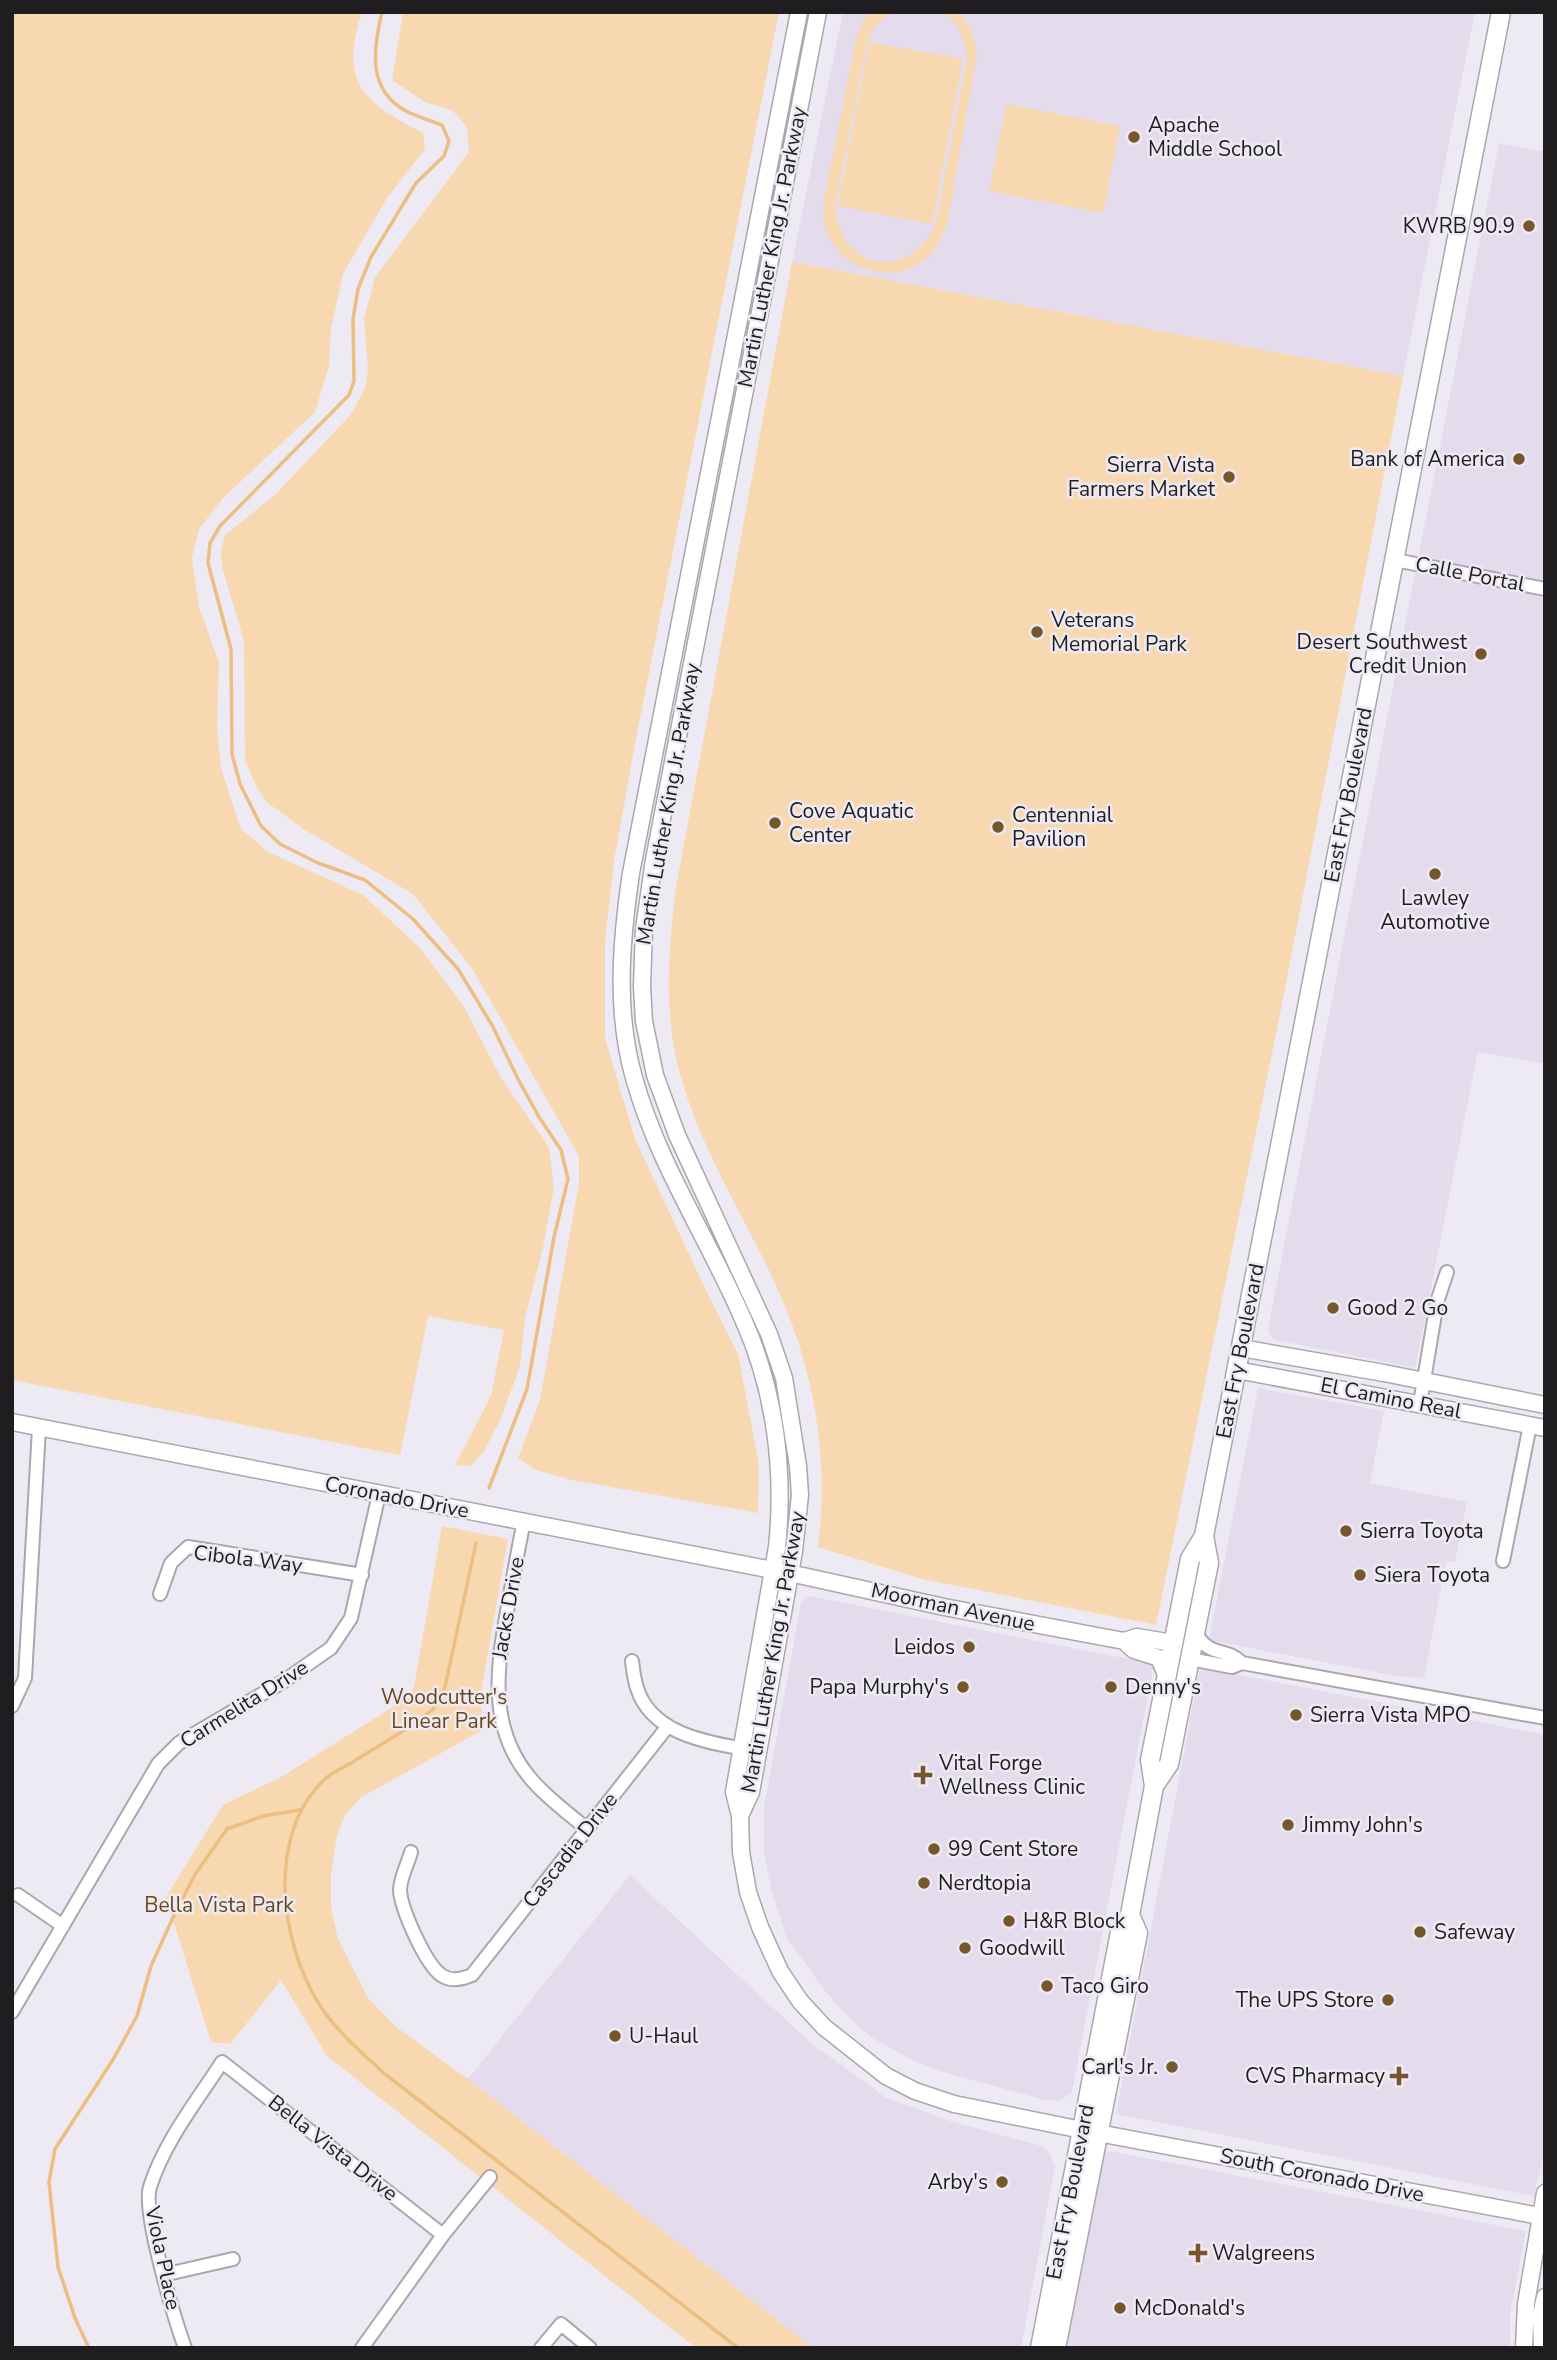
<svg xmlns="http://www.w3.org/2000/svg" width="1557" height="2360" font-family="'Nunito Sans',sans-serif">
<rect width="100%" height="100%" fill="#eeeaf3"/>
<path fill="#e4dcec" d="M843 12H1475L1403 376 792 262Z
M1499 143 1545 152V1064L1478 1052 1415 1368 1275 1340 1270 1335 1268 1328Z
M1258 1388 1384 1411 1370 1483 1467 1502 1455 1562 1446 1561 1424 1678 1396 1676 1209 1640Z
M809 1596 1154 1664 1072 2092 1060 2101 1045 2100 943 2072 916 2062 874 2039 850 2019 825 1991 786 1937 771 1888 764 1852V1807L801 1603Z
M1200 1667 1545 1735V2148L1534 2196 1116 2114Z
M630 1875 811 2043 885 2097 950 2121 1042 2146 1049 2152 1055 2166 1021 2348H813L468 2079Z
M1104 2150 1526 2231 1510 2314V2348H1065Z"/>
<path fill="#f8d8b0" d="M12 12H362C339 83 362 101 423 133L425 149 387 198 343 274 331 328 329 366 315 412 223 498 199 529 192 558 199 607 219 663 217 728 221 768 241 829 268 852 363 895 420 948 463 1005 501 1078 549 1147 554 1187 543 1248 525 1318 520 1366 501 1418 483 1453 470 1466 455 1465 491 1396 504 1330 428 1316 400 1455 12 1380Z
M403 12H779L635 744 614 861 605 942V1038L635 1139 704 1286 738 1354 759 1465 758 1513 572 1480 536 1470 518 1458 540 1400 579 1183V1156L473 970 413 894 302 828 268 803 257 788 245 760 244 641 222 567 221 550 225 535 277 493 351 414 365 389 368 369 364 319 375 277 469 152 467 127 452 110 425 102 392 80Z
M872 12H891L874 28 867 43 836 203C836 270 910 285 936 222L967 58C964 39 959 21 941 12H958C971 25 975 38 977 55L947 225C941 238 936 252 923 261 887 287 833 267 824 222 823 215 824 207 824 200L856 37 865 19Z
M869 42 963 59 932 224 838 206Z
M1006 104 1120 126 1103 213 989 191Z
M792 262 1403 376 1281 1009 1156 1625 922 1579 818 1547C829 1465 816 1380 784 1304 750 1223 697 1148 677 1062 664 1006 669 949 675 893Z
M442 1526 508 1539 482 1687 481 1731 360 1798 345 1815 337 1835 331 1874V1907L338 1939 368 1998 396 2027 468 2079 813 2348H696L327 2056 281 1980 230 2044 211 2042 166 1897 223 1805 283 1776 404 1700 414 1687Z"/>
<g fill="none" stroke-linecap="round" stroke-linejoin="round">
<path stroke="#edbe82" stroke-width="3.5" d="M382 12C373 49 367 90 406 111 417 117 430 120 442 125L449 141 444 156 416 183 371 257 358 289 353 319 354 381 349 395 220 526 210 543 208 563 231 649 232 754 240 784 261 826 280 844 318 863 365 880 413 919 458 969 492 1025 519 1081 539 1117 561 1150 568 1179 554 1237 527 1389 489 1488
M476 1543 445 1687C441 1694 438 1705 432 1710 410 1729 376 1747 351 1763 342 1768 331 1773 324 1780 266 1835 280 1942 319 2004 336 2031 362 2053 385 2074L738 2348
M89 2348 75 2318 58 2267 49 2182 55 2149 114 2058 137 2016 151 1966 176 1911 196 1873 227 1829 263 1816 300 1810"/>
<g stroke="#aba6af" stroke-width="16">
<path id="minor" d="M1395 560 1545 589
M1420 1404 1437 1302 1447 1272
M524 1521C518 1549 513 1578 508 1606 497 1666 487 1728 531 1779 547 1798 568 1813 587 1829
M1503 1561 1530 1425
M160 1594 171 1563 188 1547 362 1575
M1195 1632C1210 1659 1225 1646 1242 1663
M1190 1659 1232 1667 1242 1663 1545 1718
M632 1661C633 1669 634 1679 637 1688 650 1731 702 1742 740 1748
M12 1706 25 1678 39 1428
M411 1852C408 1864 400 1878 400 1890 401 1909 425 1963 441 1975 451 1982 462 1979 472 1975L668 1726
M18 1895 63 1926
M12 2012 158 1764 179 1743 284 1681 331 1648 351 1618 379 1494
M163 2275 233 2259
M185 2348C175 2320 142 2212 150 2187 164 2142 197 2101 222 2062L443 2235
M362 2348 443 2235 490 2177
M541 2348 561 2324 590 2348"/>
</g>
<g stroke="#aba6af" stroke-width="19">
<path id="tertiary" d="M799 12 631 873C621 941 615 1011 634 1078 658 1164 708 1238 743 1319 775 1390 785 1470 777 1547L734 1792 740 1816 741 1852 748 1892 760 1927 780 1971 800 2001 824 2027 886 2076 915 2091 954 2104 1082 2130 1545 2217
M1241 1348 1384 1373 1545 1405
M1237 1370 1545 1428
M12 1422 803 1576 944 1607 1092 1635 1124 1641 1137 1637 1173 1643
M1124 1641 1134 1650 1159 1658 1167 1677
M740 1816 751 1792 794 1551 800 1495 798 1466 784 1378 769 1334 677 1135 655 1075 644 1021 642 986 644 929 654 860 818 12
M1524 2348 1526 2304 1545 2193
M1542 2348 1541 2316 1545 2297"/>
</g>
<g stroke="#aba6af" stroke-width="21">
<path id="secondary" d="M1154 1786 1169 1764 1209 1563 1204 1536
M1040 2348 1120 1932 1130 1915 1154 1786 1150 1760 1190 1559 1204 1536 1501 12
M1056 2348 1138 1933 1130 1915"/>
</g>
<use href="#minor" stroke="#fff" stroke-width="12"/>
<use href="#tertiary" stroke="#fff" stroke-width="16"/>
<use href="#secondary" stroke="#fff" stroke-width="18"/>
</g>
<g fill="#76562c" stroke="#eeeaf3" stroke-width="2.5">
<circle cx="1134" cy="137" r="7"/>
<circle cx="1529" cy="226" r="7"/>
<circle cx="1519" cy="459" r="7"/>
<circle cx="1229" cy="477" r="7"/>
<circle cx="1037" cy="632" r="7"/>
<circle cx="1481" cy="654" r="7"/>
<circle cx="775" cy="823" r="7"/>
<circle cx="998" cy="827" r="7"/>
<circle cx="1435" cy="874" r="7"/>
<circle cx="1333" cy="1308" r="7"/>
<circle cx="1346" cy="1531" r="7"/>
<circle cx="1360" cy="1575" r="7"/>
<circle cx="969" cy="1647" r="7"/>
<circle cx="963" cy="1687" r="7"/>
<circle cx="1111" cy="1687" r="7"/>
<circle cx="1296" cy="1715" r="7"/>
<path d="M919.5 1764.5h7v7h7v7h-7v7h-7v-7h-7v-7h7z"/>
<circle cx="1288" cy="1825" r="7"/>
<circle cx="934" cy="1849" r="7"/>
<circle cx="924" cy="1883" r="7"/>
<circle cx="1009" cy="1921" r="7"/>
<circle cx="1420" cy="1932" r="7"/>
<circle cx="965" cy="1948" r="7"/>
<circle cx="1047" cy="1986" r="7"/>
<circle cx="1388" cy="2000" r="7"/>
<circle cx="615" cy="2036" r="7"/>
<circle cx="1172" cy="2067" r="7"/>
<path d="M1395.5 2065.5h7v7h7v7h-7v7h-7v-7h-7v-7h7z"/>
<circle cx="1002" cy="2182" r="7"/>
<path d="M1194.5 2242.5h7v7h7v7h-7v7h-7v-7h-7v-7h7z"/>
<circle cx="1120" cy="2308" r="7"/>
</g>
<g text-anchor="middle" stroke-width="5" stroke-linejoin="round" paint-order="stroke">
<g font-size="21" fill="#1f1d20" stroke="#eeeaf3" text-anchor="start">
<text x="1148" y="132">Apache<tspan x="1148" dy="24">Middle School</tspan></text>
<text x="1515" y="233" text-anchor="end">KWRB 90.9</text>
<text x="1505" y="466" text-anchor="end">Bank of America</text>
<text x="1215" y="472" text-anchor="end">Sierra Vista<tspan x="1215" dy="24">Farmers Market</tspan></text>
<text x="1051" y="627">Veterans<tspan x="1051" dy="24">Memorial Park</tspan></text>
<text x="1467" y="649" text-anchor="end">Desert Southwest<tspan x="1467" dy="24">Credit Union</tspan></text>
<text x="789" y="818">Cove Aquatic<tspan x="789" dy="24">Center</tspan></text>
<text x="1012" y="822">Centennial<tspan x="1012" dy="24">Pavilion</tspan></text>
<text x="1435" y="905" text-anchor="middle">Lawley<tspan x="1435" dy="24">Automotive</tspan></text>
<text x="1347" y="1315">Good 2 Go</text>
<text x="1360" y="1538">Sierra Toyota</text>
<text x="1374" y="1582">Siera Toyota</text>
<text x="955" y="1654" text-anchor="end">Leidos</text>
<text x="949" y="1694" text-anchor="end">Papa Murphy's</text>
<text x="1125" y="1694">Denny's</text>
<text x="1310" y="1722">Sierra Vista MPO</text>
<text x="939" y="1770">Vital Forge<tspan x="939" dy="24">Wellness Clinic</tspan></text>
<text x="1302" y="1832">Jimmy John's</text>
<text x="948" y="1856">99 Cent Store</text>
<text x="938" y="1890">Nerdtopia</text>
<text x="1023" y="1928">H&amp;R Block</text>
<text x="1434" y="1939">Safeway</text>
<text x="979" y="1955">Goodwill</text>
<text x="1061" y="1993">Taco Giro</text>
<text x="1374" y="2007" text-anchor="end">The UPS Store</text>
<text x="629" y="2043">U-Haul</text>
<text x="1158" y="2074" text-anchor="end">Carl's Jr.</text>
<text x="1385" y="2083" text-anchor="end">CVS Pharmacy</text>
<text x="988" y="2189" text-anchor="end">Arby's</text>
<text x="1212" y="2260">Walgreens</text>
<text x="1134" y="2315">McDonald's</text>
</g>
<g font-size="21" fill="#1f1d20" stroke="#eeeaf3">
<text transform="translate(772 247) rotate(-79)" y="7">Martin Luther King Jr. Parkway</text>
<text transform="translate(1470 574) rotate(11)" y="7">Calle Portal</text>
<text transform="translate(1348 795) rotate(-79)" y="7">East Fry Boulevard</text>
<text transform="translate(668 804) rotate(-80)" y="7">Martin Luther King Jr. Parkway</text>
<text transform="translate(1240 1351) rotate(-79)" y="7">East Fry Boulevard</text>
<text transform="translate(1391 1398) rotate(11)" y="7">El Camino Real</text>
<text transform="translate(397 1497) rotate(11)" y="7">Coronado Drive</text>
<text transform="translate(248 1559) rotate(7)" y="7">Cibola Way</text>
<text transform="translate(953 1607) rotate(12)" y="7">Moorman Avenue</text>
<text transform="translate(508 1608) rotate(-80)" y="7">Jacks Drive</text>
<text transform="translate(773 1652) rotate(-80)" y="7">Martin Luther King Jr. Parkway</text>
<text transform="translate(244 1704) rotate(-32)" y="7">Carmelita Drive</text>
<text transform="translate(570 1850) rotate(-52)" y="7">Cascadia Drive</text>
<text transform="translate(333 2148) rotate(38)" y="7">Bella Vista Drive</text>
<text transform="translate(1322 2175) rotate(11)" y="7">South Coronado Drive</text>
<text transform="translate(1070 2192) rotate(-79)" y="7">East Fry Boulevard</text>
<text transform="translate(163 2258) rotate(78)" y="7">Viola Place</text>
</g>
<g font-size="21" fill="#68481b" stroke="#eeeaf3">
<text x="444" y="1704">Woodcutter's<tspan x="444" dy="24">Linear Park</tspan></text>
<text x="219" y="1912">Bella Vista Park</text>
</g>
</g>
<rect width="1557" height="2360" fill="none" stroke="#1f1d20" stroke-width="28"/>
</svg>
